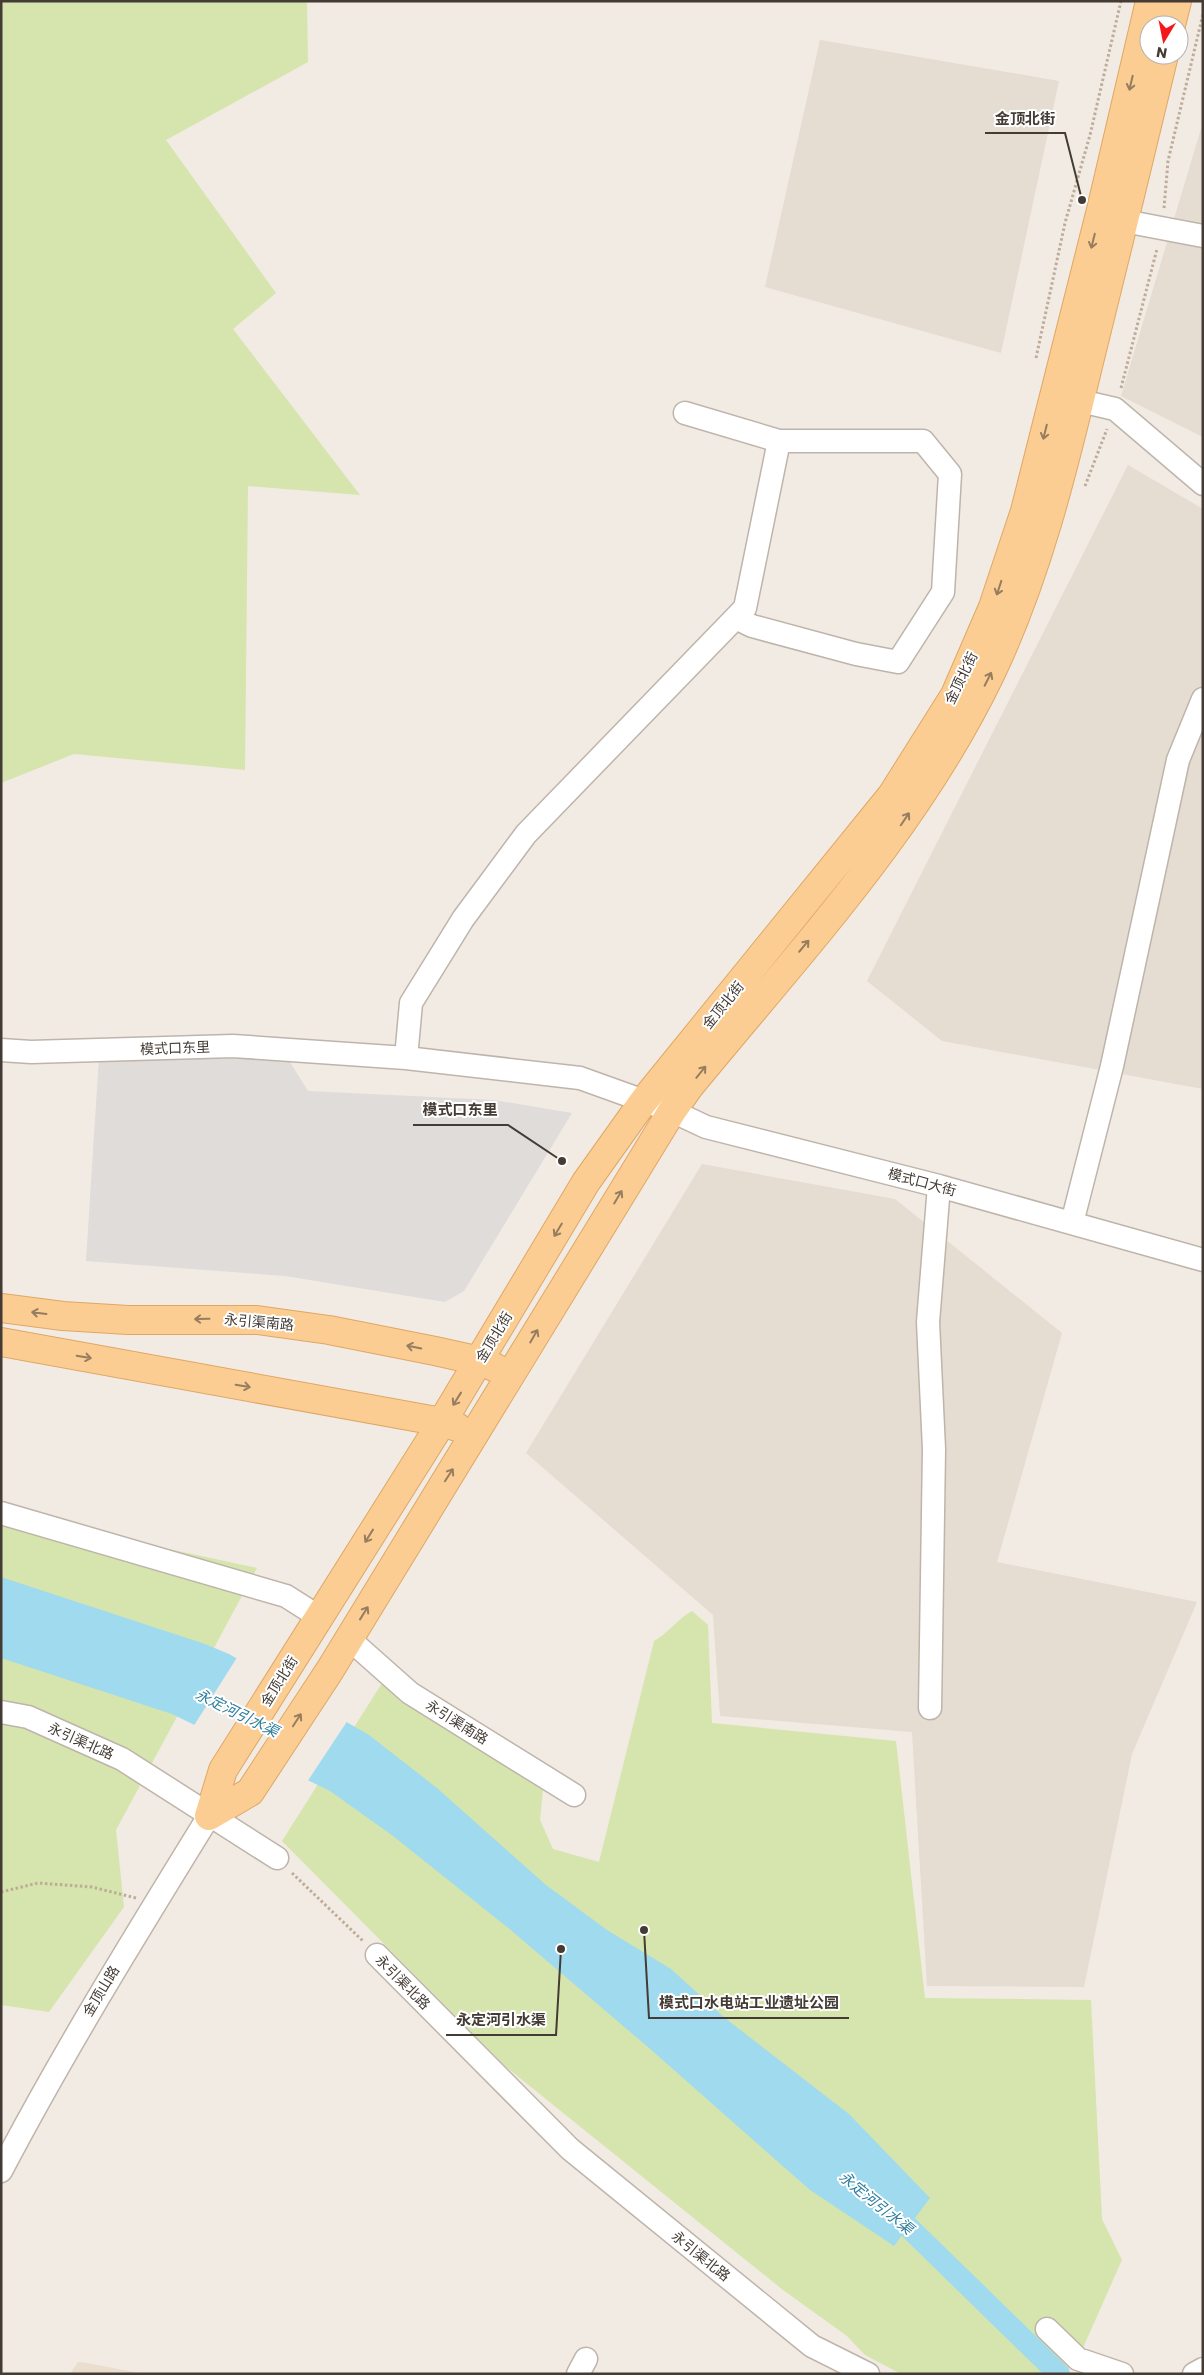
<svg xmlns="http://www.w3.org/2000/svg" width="1204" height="2375" font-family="Poppins,'Noto Sans SC',sans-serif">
<rect width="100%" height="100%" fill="#f1ebe4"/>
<path fill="#e5dcd2" d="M820 40 1059 81 1001 353 765 287Z
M1203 122V437L1121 396Z
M1128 465 1203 509V1089L942 1041 867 981Z
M702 1164 895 1199 1062 1333 997 1562 1197 1602 1132 1754 1084 1987 927 1986 912 1732 720 1716 713 1615 526 1453Z"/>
<path fill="#eadece" d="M78 2362 87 2363 144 2374H70Z"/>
<path fill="#d5e5ad" d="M1 1H307L308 62 166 140 276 293 233 329 360 495 248 486 245 770 74 754 1 783Z
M1 1513 257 1568 116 1830 124 1907 49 2012 1 2005Z
M692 1611 708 1625 712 1723 896 1741 925 1998 1091 2000 1102 2219 1122 2260 1078 2359 1064 2374H901L865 2355 847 2336 783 2290 505 2066 282 1841 384 1680 543 1789 540 1820 553 1849 599 1862 654 1641C669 1633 677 1619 692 1611Z"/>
<path fill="#dfdcd9" d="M99 1057 288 1059 308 1091 494 1100 572 1113 464 1291 445 1302 285 1276 86 1261Z"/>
<path fill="#a0daee" d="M1 1577 205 1644 229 1654 369 1735 437 1788 546 1885 607 1930 671 1969 725 2018 849 2114 930 2198 894 2246 810 2190 649 2048 507 1927 393 1836 330 1791 172 1714 1 1658Z"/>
<path fill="#f1ebe4" d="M238 1656 348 1720 307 1782 193 1727Z"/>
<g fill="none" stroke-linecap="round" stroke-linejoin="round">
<path stroke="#a0daee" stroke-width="22" d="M884 2207 897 2216 1059 2374"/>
<g stroke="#bfb4aa" stroke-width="25">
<path id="minor" d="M1124 221 1203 236
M1063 397 1115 409 1203 484
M736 618 752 626 856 654 898 662 943 592 950 474 923 441H779
M1 1050 31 1052 233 1046 406 1058 580 1078 672 1111 706 1127 939 1186 1203 1260
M406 1058 411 1003 463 919 526 834 745 608 779 441 685 413
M1072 1223 1112 1066 1178 760 1203 699
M1 1513 286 1596 319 1617
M348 1638 410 1693 574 1795
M930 1708 934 1449 928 1322 939 1186
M1 1712 28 1717 122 1759 277 1858
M377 1955 570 2149 812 2346 868 2374
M1 2171C65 2049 137 1933 209 1816
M1047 2329 1078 2359 1122 2374
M578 2374 586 2359
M1194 2374 1203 2369"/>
</g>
<g stroke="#e0a763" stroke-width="30">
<path id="major" d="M1171 25 1177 1
M1 1308 63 1316 128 1320H257L329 1330 435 1351 480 1361 496 1368
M1 1342 442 1422 457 1427
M209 1816 223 1770 442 1422 586 1182 643 1102 892 795 955 695 993 607 1025 511 1101 210 1150 1
M209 1816 250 1792 330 1670 672 1111 689 1087C797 955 916 829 990 675 1037 577 1063 470 1088 366 1114 262 1139 159 1164 55"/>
</g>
<path stroke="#beab98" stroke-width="3" stroke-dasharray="2.5 2.5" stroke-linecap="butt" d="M1164 208 1168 161 1203 14
M1036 358 1065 223 1090 135 1121 1
M1121 388 1157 249
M1085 486 1107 429
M292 1873 363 1941
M1 1892 38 1883 92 1887 136 1898"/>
<use href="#minor" stroke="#fff" stroke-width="22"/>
<use href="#major" stroke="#fbcd93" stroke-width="28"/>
</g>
<defs><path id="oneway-shaft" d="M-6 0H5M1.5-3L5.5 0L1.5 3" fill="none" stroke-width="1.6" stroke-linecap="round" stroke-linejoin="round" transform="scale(1.25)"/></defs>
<g stroke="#967d5f">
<use href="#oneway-shaft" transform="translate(1131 83) rotate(103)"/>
<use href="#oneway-shaft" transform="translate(1093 241) rotate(104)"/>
<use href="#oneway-shaft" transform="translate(1045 432) rotate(104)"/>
<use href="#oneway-shaft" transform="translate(999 588) rotate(108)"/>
<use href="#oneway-shaft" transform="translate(988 679) rotate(-63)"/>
<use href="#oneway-shaft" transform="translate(905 819) rotate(-56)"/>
<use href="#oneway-shaft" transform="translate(804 946) rotate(-50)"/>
<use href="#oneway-shaft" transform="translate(701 1072) rotate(-51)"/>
<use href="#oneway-shaft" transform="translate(618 1197) rotate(-59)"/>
<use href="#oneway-shaft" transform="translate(558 1230) rotate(121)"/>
<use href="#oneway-shaft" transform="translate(39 1313) rotate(-173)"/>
<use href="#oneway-shaft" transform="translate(202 1319) rotate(179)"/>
<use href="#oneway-shaft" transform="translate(534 1336) rotate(-60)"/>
<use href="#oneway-shaft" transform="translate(414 1347) rotate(-169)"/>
<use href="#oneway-shaft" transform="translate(84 1357) rotate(10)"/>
<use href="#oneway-shaft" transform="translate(243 1386) rotate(10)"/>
<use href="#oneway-shaft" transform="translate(457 1399) rotate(122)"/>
<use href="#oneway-shaft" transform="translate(449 1475) rotate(-57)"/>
<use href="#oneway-shaft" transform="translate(369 1536) rotate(122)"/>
<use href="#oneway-shaft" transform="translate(364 1613) rotate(-58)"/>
<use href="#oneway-shaft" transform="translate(297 1720) rotate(-57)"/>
</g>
<g text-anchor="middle" stroke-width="4" stroke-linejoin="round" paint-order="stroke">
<g font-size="14" fill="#433b34" stroke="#fff">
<text transform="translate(961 678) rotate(-64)" y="5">金顶北街</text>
<text transform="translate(723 1005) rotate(-51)" y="5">金顶北街</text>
<text transform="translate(175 1048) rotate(-2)" y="5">模式口东里</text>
<text transform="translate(922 1182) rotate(15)" y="5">模式口大街</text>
<text transform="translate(259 1322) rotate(5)" y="5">永引渠南路</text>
<text transform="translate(494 1337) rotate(-59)" y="5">金顶北街</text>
<text transform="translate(279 1681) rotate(-58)" y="5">金顶北街</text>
<text transform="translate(457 1722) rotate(32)" y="5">永引渠南路</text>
<text transform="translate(81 1741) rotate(24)" y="5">永引渠北路</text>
<text transform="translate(403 1982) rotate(45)" y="5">永引渠北路</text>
<text transform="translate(101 1991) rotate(-59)" y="5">金顶山路</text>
<text transform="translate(701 2256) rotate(39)" y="5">永引渠北路</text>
</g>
<g font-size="15" font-style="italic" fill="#2e7f9c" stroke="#fff">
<text transform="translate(237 1713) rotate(26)" y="5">永定河引水渠</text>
<text transform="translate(876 2203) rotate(39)" y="5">永定河引水渠</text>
</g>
</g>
<path fill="none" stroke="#433b34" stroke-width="2" d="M1082 200L1065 133H985M562 1161L508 1125H413M644 1930L649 2018H849M561 1949L556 2035H446"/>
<g fill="#433b34" stroke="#fff" stroke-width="2">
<circle cx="1082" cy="200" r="5"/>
<circle cx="562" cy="1161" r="5"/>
<circle cx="644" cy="1930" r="5"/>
<circle cx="561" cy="1949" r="5"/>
</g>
<g font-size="15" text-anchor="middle" font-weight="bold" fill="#433b34" stroke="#fff" stroke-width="4" stroke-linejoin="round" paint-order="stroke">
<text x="1025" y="124">金顶北街</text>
<text x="460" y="1115">模式口东里</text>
<text x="749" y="2008">模式口水电站工业遗址公园</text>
<text x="501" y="2025">永定河引水渠</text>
</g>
<rect width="1204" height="2375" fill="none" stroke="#433b34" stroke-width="5"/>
<g transform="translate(1164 40) rotate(190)"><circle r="24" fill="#ffffff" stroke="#b4b1ae"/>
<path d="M0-4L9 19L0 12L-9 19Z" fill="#f4181a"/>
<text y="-8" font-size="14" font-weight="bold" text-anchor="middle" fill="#433b34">N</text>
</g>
</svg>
